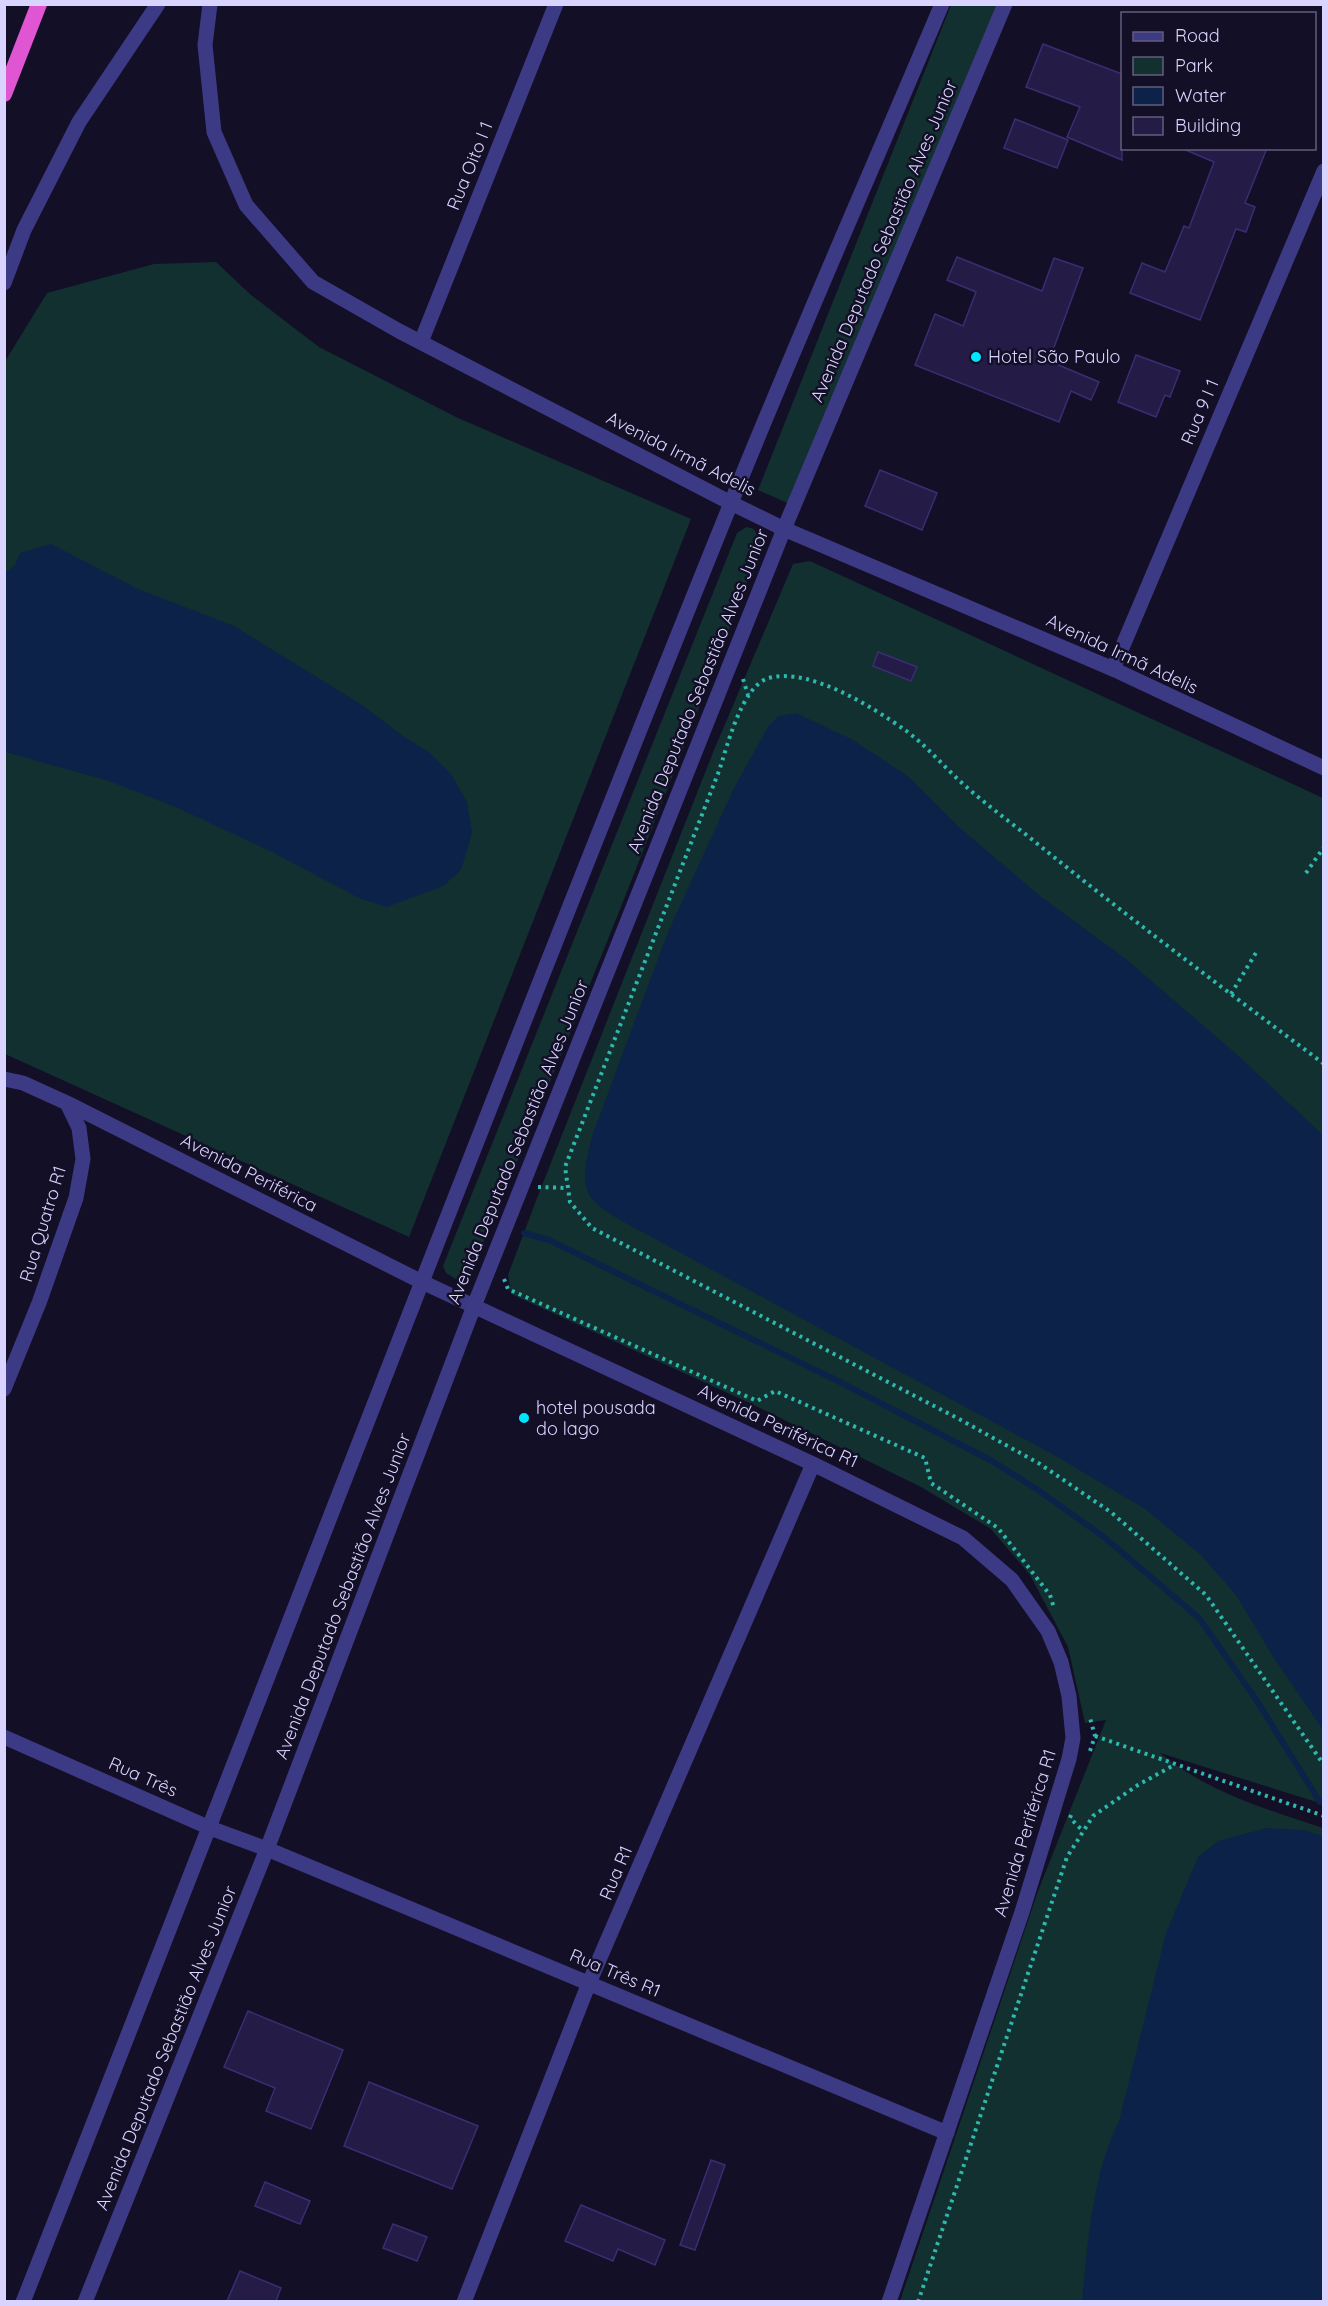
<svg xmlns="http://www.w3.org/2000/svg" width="1328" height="2306" font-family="Quicksand,sans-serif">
<rect width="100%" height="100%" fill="#130f26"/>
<path fill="#12302f" d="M951 5H1003L799 508 758 490Z
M216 262 251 295 319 347 456 417 691 519 409 1237 5 1054 4 363 47 293 154 264Z
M746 527 754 529 762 543C669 789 572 1034 469 1276L459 1281 446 1273 443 1266 737 533Z
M810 561 1323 798V1804L1160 1753C1208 1792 1265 1809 1323 1828V2301H900L1038 1891 1106 1720 1085 1723 1068 1647 1030 1575 991 1529 921 1487 756 1406 511 1294 508 1275 537 1198 714 750 793 564Z"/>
<path fill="#0c2248" d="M51 544 138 589 234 626 362 705 406 738 430 753 451 774 467 802 472 833 461 870 443 886 387 907 361 899 272 852 178 808 109 781 5 752V573L15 565 20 553Z
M796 713 853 740 909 777 959 827 1040 896 1126 959 1243 1060 1323 1135V1730L1272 1655 1236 1595 1201 1555 1145 1509 1054 1455 620 1220C611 1214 600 1208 593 1200 578 1183 588 1155 592 1136L668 932 734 788 769 725 779 716Z
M1267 1828 1304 1830 1323 1836V2301H1082C1088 2242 1092 2175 1119 2121L1166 1933 1198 1857 1218 1841Z"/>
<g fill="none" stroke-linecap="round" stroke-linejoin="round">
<path stroke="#0c2248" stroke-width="6" d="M524 1233 549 1240 838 1381 992 1461 1038 1490 1104 1537 1199 1618 1255 1698 1320 1802"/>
</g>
<path fill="#241b47" stroke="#3b2d73" stroke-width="1.5" d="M1043 44 1122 74V160L1067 137 1080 107 1026 87Z
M1015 119 1068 140 1057 168 1004 148Z
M1181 148H1267L1245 203 1255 207 1246 232 1236 229 1200 320 1130 293 1142 263 1165 272 1184 226 1189 228 1214 162Z
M957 257 1042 291 1054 258 1083 268 1049 361 1099 382 1091 400 1071 391 1059 422 915 365 935 314 963 326 976 292 947 280Z
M1136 355 1180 371 1170 397 1165 395 1156 417 1118 402Z
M880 470 937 493 922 530 865 506Z
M878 652 917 667 911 681 873 666Z
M248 2011 343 2050 311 2129 266 2111 275 2088 224 2067Z
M369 2082 478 2126 452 2189 344 2146Z
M711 2160 725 2165 695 2250 680 2245Z
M265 2182 310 2201 300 2224 255 2206Z
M581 2205 665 2240 655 2265 618 2249 613 2261 565 2241Z
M393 2224 427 2237 417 2261 383 2248Z
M240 2271 281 2288 276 2301H227Z"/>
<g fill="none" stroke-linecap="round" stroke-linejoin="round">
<path stroke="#2fb8b0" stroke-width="4" stroke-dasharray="3 4.5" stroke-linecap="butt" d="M743 679 748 695
M1306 873 1324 847
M1231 994 1257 951
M1324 1064C1224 989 1125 915 1029 837 1006 819 983 802 962 783 943 766 926 745 905 730 872 707 810 667 769 678 742 685 727 747 719 771L565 1167 570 1202 592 1228 959 1419 1040 1464 1112 1513 1206 1595 1324 1765
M538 1187 567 1188
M504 1279 508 1289 757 1401 775 1391 925 1458 931 1483 998 1528 1050 1595 1054 1608
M1095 1736 1324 1816
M1090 1751 1095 1736 1090 1718
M1071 1815 1070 1818 1082 1830
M918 2302 1067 1857 1093 1816 1138 1785 1174 1765"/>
<path stroke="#3d3a85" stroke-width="15" d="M210 4 205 45 214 132 246 205 313 282 399 331 731 503
M4 283 24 230 79 122 158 4
M421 342 556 4
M1113 669 1324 171
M4 1079 23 1083 67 1103 420 1281 813 1464 963 1538 1012 1580 1048 1631 1061 1662 1069 1696 1073 1738 1069 1759 1022 1912 889 2302
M4 1389 39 1303 76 1198 83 1159 79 1128 67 1103
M4 1737 210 1828 267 1849 947 2133
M464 2302 589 1983 813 1464"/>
<path stroke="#3d3a85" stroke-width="15" d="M731 503 784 529 1113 669 1324 768
M23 2302C259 1704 488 1104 729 508 797 339 871 172 942 4
M85 2302 267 1849 474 1306 784 529 1005 4"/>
<path stroke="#e055d1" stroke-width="16" d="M4 94 39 4"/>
</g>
<g fill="#00e5ff" stroke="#130f26" stroke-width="2">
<circle cx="976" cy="357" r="6"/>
<circle cx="524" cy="1418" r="6"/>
</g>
<g text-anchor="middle" stroke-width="5" stroke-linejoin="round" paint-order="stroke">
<g font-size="18" fill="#d9d4ff" stroke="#130f26">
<text transform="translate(470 166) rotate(-68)" y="6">Rua Oito I 1</text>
<text transform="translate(884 241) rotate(-67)" y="6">Avenida Deputado Sebastião Alves Junior</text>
<text transform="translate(1200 412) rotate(-67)" y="6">Rua 9 I 1</text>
<text transform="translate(681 454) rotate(27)" y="6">Avenida Irmã Adelis</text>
<text transform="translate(1122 654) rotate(25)" y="6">Avenida Irmã Adelis</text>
<text transform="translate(698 691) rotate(-68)" y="6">Avenida Deputado Sebastião Alves Junior</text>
<text transform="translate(518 1142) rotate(-68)" y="6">Avenida Deputado Sebastião Alves Junior</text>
<text transform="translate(249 1173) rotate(27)" y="6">Avenida Periférica</text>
<text transform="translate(43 1224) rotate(-73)" y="6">Rua Quatro R1</text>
<text transform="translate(778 1426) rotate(25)" y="6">Avenida Periférica R1</text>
<text transform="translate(343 1596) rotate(-69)" y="6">Avenida Deputado Sebastião Alves Junior</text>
<text transform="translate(143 1777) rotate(24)" y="6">Rua Três</text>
<text transform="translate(1025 1833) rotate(-73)" y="6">Avenida Periférica R1</text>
<text transform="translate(616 1873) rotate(-67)" y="6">Rua R1</text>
<text transform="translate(615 1973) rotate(23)" y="6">Rua Três R1</text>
<text transform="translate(166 2048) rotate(-68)" y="6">Avenida Deputado Sebastião Alves Junior</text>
</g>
<g font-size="18" fill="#d9d4ff" stroke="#130f26" text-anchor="start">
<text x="988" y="363">Hotel São Paulo</text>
<text x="536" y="1414">hotel pousada<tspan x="536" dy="21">do lago</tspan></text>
</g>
</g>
<rect width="1328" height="2306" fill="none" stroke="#d9d4ff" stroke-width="12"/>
<rect x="1121" y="12" width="195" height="138" fill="#130f26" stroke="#625e7d" stroke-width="1.5"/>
<rect x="1133" y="32" width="30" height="9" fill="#3d3a85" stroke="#625e7d" stroke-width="1.5"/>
<text x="1175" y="42" font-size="18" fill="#d9d4ff">Road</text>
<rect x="1133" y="57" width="30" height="18" fill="#12302f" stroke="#625e7d" stroke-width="1.5"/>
<text x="1175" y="72" font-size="18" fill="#d9d4ff">Park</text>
<rect x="1133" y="87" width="30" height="18" fill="#0c2248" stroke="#625e7d" stroke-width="1.5"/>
<text x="1175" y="102" font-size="18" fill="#d9d4ff">Water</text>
<rect x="1133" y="117" width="30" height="18" fill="#241b47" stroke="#625e7d" stroke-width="1.5"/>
<text x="1175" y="132" font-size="18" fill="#d9d4ff">Building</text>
</svg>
